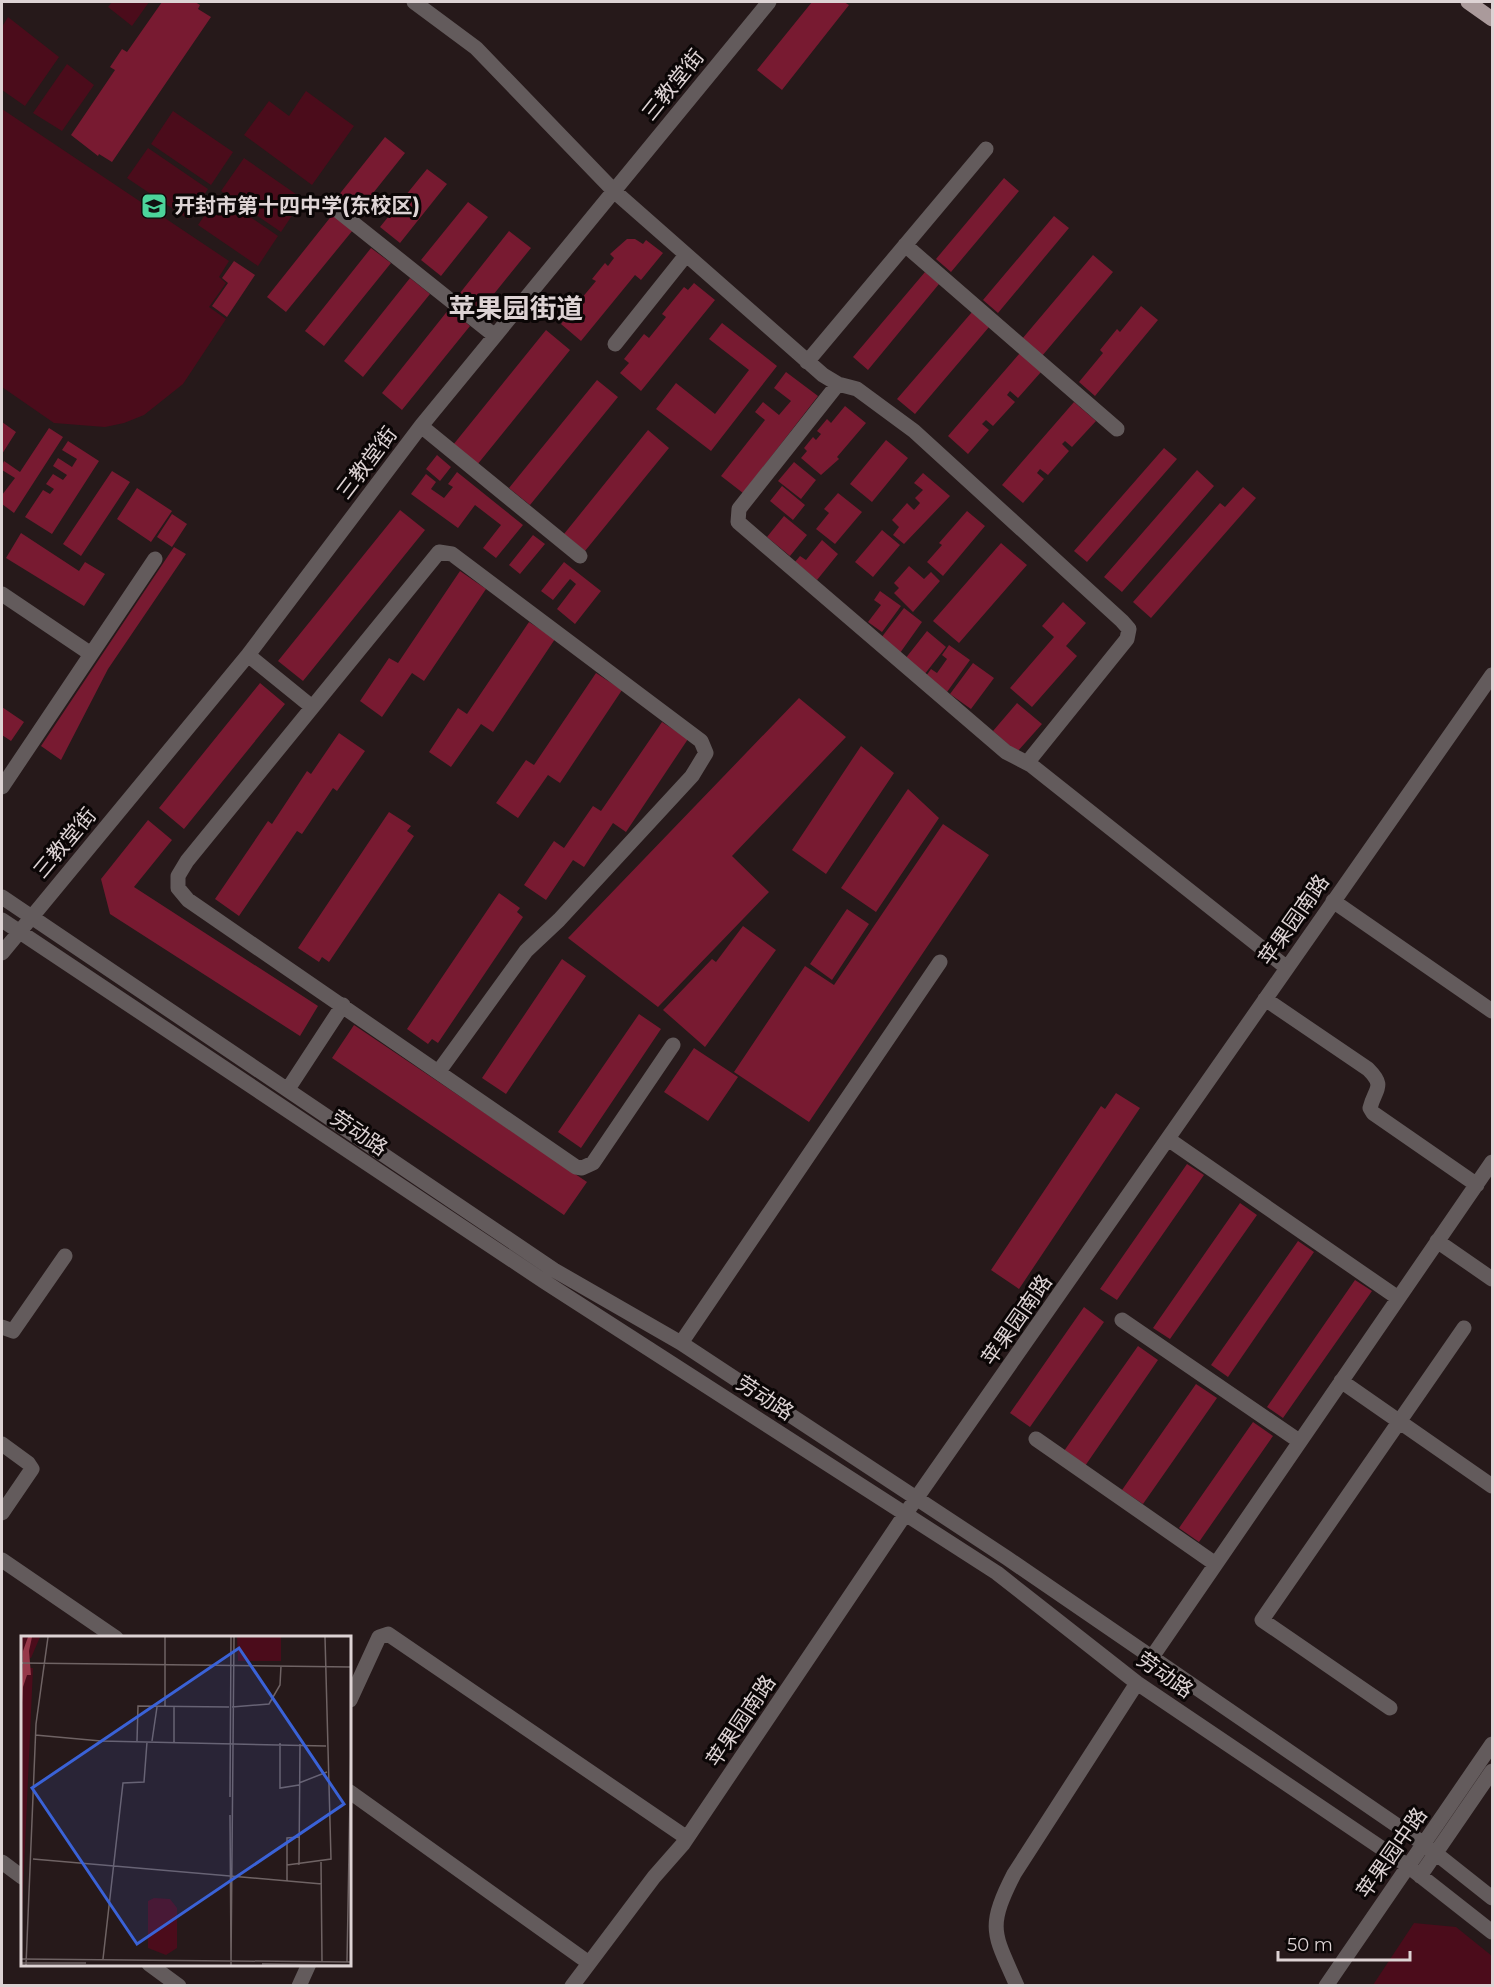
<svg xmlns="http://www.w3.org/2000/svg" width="1494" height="1987" font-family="Montserrat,'Noto Sans SC',sans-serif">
<rect width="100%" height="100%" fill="#26191a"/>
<path fill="#4b0c1b" d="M112 2H149L132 26 108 7Z
M8 17 59 57 25 106 2 90V27Z
M67 64 94 85 62 131 33 113Z
M306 91 354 126 312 185 244 135 269 101 289 116Z
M2 109 229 261 219 277 226 283 209 307 226 319 183 384 144 415 124 423 105 427 54 423 2 387Z
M173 111 233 152 211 185 151 144Z
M148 148 208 189 188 219 127 178Z
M244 158 303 199 281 232 221 191Z
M218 195 278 236 258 266 198 225Z
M1414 1923 1456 1927 1492 1956V1985H1373Z"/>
<path fill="#781a31" d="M162 2H195L200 5 198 9 211 17 112 162 99 154 98 156 71 135 115 70 110 67 122 49 127 52Z
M812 2H844L849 5 782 90 757 70Z
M385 137 405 153 358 212 338 196Z
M427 169 447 184 400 243 380 227Z
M1004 178 1019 191 951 272 936 259Z
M468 202 488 217 441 276 421 260Z
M333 214 353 230 286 312 267 297Z
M1054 216 1069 228 998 313 983 300Z
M509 231 531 248 481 310 460 293Z
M627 239H635L643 244 646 240 663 253 641 280 635 275 581 341 561 324 568 315 565 313 578 296 581 299 596 281 592 279 605 263 608 266 614 258 610 254Z
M371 248 391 263 324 346 305 331Z
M1093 255 1113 272 1042 356 1022 339Z
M234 261 255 275 227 317 212 306 228 283 222 278Z
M925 272 939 284 868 370 853 357Z
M410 278 430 294 363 377 344 361Z
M694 283 715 300 641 391 620 373 629 363 624 359 644 334 649 338 666 317 662 314 684 287 688 290Z
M1141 306 1158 320 1095 396 1079 382 1103 353 1100 350 1117 329 1120 332Z
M449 309 470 326 402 410 382 393Z
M972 312 989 327 915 414 897 399Z
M722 323 777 366 711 451 656 409 676 383 715 414 749 370 709 339Z
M546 330 570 350 477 465 453 445Z
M1020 353 1041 372 1018 398 1010 391 1007 395 1015 402 993 426 986 420 982 424 989 430 968 454 948 436Z
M786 372 818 396 743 493 721 476 765 420 755 412 763 402 779 415 791 401 774 388Z
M597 380 618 397 530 505 509 488Z
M1074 402 1096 421 1072 447 1065 441 1062 444 1069 451 1048 475 1040 469 1037 473 1044 479 1023 503 1002 485Z
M845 406 866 423 837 457 839 459 821 475 801 458 807 451 804 448 813 437 816 440 821 434 817 431 827 419 831 423Z
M2 422 16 432 2 454Z
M49 428 63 437 14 513 2 504V495L15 478 2 470V466L4 461 20 472Z
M648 430 669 448 585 551 564 534Z
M886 440 908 458 872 502 850 484Z
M68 441 99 461 52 534 25 517 43 490 50 494 54 489 46 484 53 474 63 480 67 475 53 466 58 458 72 467 77 459 62 450Z
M1164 448 1177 459 1087 562 1074 551Z
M437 455 451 467 440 481 426 469Z
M794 462 816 480 801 499 778 481Z
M1197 470 1214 486 1122 592 1104 577Z
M112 471 130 482 81 556 63 544Z
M457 472 523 525 496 558 483 548 501 525 475 505 458 528 411 494 426 474 436 482 431 489 444 498 453 487 448 484Z
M923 473 950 496 904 544 893 535 899 527 892 520 907 503 914 510 920 503 915 498 923 490 914 483Z
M782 486 805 505 793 520 770 501Z
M1243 487 1256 498 1151 618 1133 602 1220 503 1225 507Z
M137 488 172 511 151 542 117 519Z
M838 493 862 512 835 544 816 529 829 513 824 509Z
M400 510 425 530 303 681 278 661Z
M967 511 985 526 943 576 927 562 942 545 939 543Z
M172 514 187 524 172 547 157 537Z
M784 516 807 535 790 556 767 537Z
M882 530 900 545 873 577 855 562Z
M21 533 79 571 85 562 105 574 84 606 6 558Z
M533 535 545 544 520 574 509 565Z
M822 540 838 554 817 580 795 562 800 556 806 560Z
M1001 543 1027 565 959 643 933 621Z
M174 547 186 554 108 669 61 760 41 746Z
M564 562 601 591 575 624 557 609 576 584 570 579 553 600 541 591Z
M909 566 924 579 931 572 940 581 913 612 894 593 899 588 894 583Z
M460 571 486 589 424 681 412 673 382 717 360 701 389 658 398 663Z
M880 591 901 606 882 632 868 622 881 605 874 600Z
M1063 602 1086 623 1066 646 1077 656 1032 707 1010 688 1054 637 1042 626Z
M904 608 922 622 900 653 881 638Z
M529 622 555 639 493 732 481 724 451 767 429 752 458 708 467 714Z
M927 631 946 647 924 675 905 659Z
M949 645 970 660 947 692 926 676 931 669 937 673 947 659 942 655Z
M973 663 994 678 971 709 950 694Z
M596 673 622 690 560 783 548 775 518 818 496 803 526 760 534 765Z
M260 683 285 704 184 829 159 808Z
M799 698 846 737 732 856 769 892 658 1007 568 938Z
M1017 703 1042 724 1017 752 993 731Z
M2 707 24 722 11 741 2 735Z
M662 722 688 739 626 832 613 823 584 867 573 860 546 900 524 885 554 841 564 848 593 806 601 811Z
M339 733 365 751 337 791 333 788 302 834 297 831 239 916 215 899 268 821 272 824 307 771 311 774Z
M861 746 894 773 826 874 792 850Z
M908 789 939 818 876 912 841 888Z
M389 812 411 826 407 831 414 836 329 962 322 957 319 962 298 948Z
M148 820 172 840 134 887 318 1006 300 1036 110 914 101 879Z
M943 824 989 855 809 1122 734 1072 805 966 834 985Z
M499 893 520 908 517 912 523 917 438 1043 432 1039 428 1044 407 1029Z
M847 909 869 924 832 980 810 964Z
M743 926 776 950 705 1047 663 1010 712 959 716 962Z
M562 959 586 976 506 1094 482 1078Z
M639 1014 661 1029 581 1148 558 1132Z
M354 1025 587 1182 564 1215 332 1058Z
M694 1048 738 1077 708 1121 664 1092Z
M1116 1093 1140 1108 1019 1289 991 1270 1101 1106 1105 1109Z
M1187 1164 1204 1175 1117 1300 1100 1289Z
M1240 1203 1257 1215 1170 1339 1153 1328Z
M1298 1241 1314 1252 1228 1377 1211 1365Z
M1355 1280 1372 1291 1283 1418 1267 1407Z
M1084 1307 1104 1322 1030 1427 1010 1413Z
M1138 1346 1158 1360 1085 1466 1064 1451Z
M1196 1384 1217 1398 1143 1504 1122 1490Z
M1253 1422 1273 1436 1199 1542 1179 1528Z"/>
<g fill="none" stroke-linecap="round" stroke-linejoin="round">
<path stroke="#635b5c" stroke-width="15" d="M414 2 476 48 614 191 823 375 838 384 857 389 914 431 1122 621 1129 629 1127 639 1031 758V765L1287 968
M332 206 495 336
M905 245 1117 429
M615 344 686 255
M807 362 986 149
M838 384 739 509 738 522 1006 752 1031 765
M421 426 580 556
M2 594 91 654
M248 655 312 707
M2 787 155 559
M2 897 554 1270 681 1343 1007 1558 1424 1844 1492 1898
M1333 901 1492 1011
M2 920 545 1282 997 1573 1137 1683 1408 1866 1492 1932
M2 953 248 655 421 426 769 2
M1265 999 1368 1069C1386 1087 1375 1088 1370 1108L1373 1113 1477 1185
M439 1071 526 951 559 920 692 776 706 753 701 741 452 554 439 552 187 861 178 876V888L188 900 576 1167 582 1168 593 1163 673 1045
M288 1089 343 1005
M1168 1139 1398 1298
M1437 1241 1492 1279
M1122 1320 1299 1441
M2 1327 13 1331 65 1256
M681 1343 940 962
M1341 1381 1492 1486
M1036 1439 1214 1563
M2 1444 28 1463 32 1469 2 1513
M2 1560 116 1638
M1152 1657 1492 1162
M350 1700 379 1637 388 1634 687 1838
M1390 1708 1262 1620 1464 1328
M350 1792 589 1963
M2 1862 22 1877
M1420 1876 1492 1771
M149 1964 179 1986
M299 1986 309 1964
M572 1986 654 1877 683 1844 906 1513 1492 675
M1017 1986C994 1933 986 1929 1014 1874L1137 1683
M1326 1986 1492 1744"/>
<path stroke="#aa9a9b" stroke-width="15" d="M1468 2 1492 19"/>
</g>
<defs>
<g id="school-square" transform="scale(1.35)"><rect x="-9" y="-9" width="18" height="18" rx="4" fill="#4cd49b" stroke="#0b0606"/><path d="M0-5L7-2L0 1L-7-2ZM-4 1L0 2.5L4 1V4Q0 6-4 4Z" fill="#111"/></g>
</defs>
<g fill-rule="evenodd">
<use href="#school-square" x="154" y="206"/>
</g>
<g text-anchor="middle" stroke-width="6" stroke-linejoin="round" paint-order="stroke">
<g font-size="21" fill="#ddd3d4" stroke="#0b0606">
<text transform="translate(673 85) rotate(-51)" y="7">三教堂街</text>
<text transform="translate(367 463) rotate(-53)" y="7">三教堂街</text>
<text transform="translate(65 843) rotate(-50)" y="7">三教堂街</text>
<text transform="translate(1294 920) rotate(-55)" y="7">苹果园南路</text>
<text transform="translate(359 1133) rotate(34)" y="7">劳动路</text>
<text transform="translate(1017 1320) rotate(-55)" y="7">苹果园南路</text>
<text transform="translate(765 1398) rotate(33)" y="7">劳动路</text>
<text transform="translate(1165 1675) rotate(35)" y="7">劳动路</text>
<text transform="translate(741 1721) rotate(-56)" y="7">苹果园南路</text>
<text transform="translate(1392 1853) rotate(-55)" y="7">苹果园中路</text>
</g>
<g font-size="21" font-weight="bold" fill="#ddd3d4" stroke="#0b0606" text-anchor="start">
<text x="174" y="213">开封市第十四中学(东校区)</text>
</g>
<g font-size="27" font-weight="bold" fill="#ddd3d4" stroke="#0b0606">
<text x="516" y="318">苹果园街道</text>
</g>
</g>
<g transform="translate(21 1636)">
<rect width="330" height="330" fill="#26191a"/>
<path d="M0 1H19L10 22 0 21ZM216 1H260V25H217ZM0 32H12L0 299ZM133 262 149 263 156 272V312L145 319 127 312V265Z" fill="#4b0c1b"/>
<path d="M7 1H11L8 15 10 39H6L2 51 0 82 2 15Z" fill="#97384a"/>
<path fill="none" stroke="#6f6364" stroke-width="1.5" d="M0 27 330 31M144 29V1M144 71V29M211 71 248 68 259 49 260 30M14 99 80 105 305 110M116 105 117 70 208 71M131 105 136 71M153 106V71M259 107V152L278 149M278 147 306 136M209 161 210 1M209 179 210 323M12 223 301 248M300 226 301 326M266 229 310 223 304 1M278 229 279 108M266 245V202L278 201M0 323 330 326M82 323 102 147 123 146 126 106M326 326 330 106M0 327H65M241 328 330 329M5 329 15 88 27 1M210 329 213 1"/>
<path fill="#3a62d7" fill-opacity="0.15" stroke="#3a62d7" stroke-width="3" d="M218 12 323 168 116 308 11 152Z"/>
<rect width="330" height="330" fill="none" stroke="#ddd3d4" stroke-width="3"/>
</g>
<rect width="1494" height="1987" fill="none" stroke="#ddd3d4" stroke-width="6"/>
<path d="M1278 1951v9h132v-9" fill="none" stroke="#ddd3d4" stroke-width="3"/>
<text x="1287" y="1951" font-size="18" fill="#ddd3d4" stroke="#0b0606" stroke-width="4.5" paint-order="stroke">50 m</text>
</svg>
